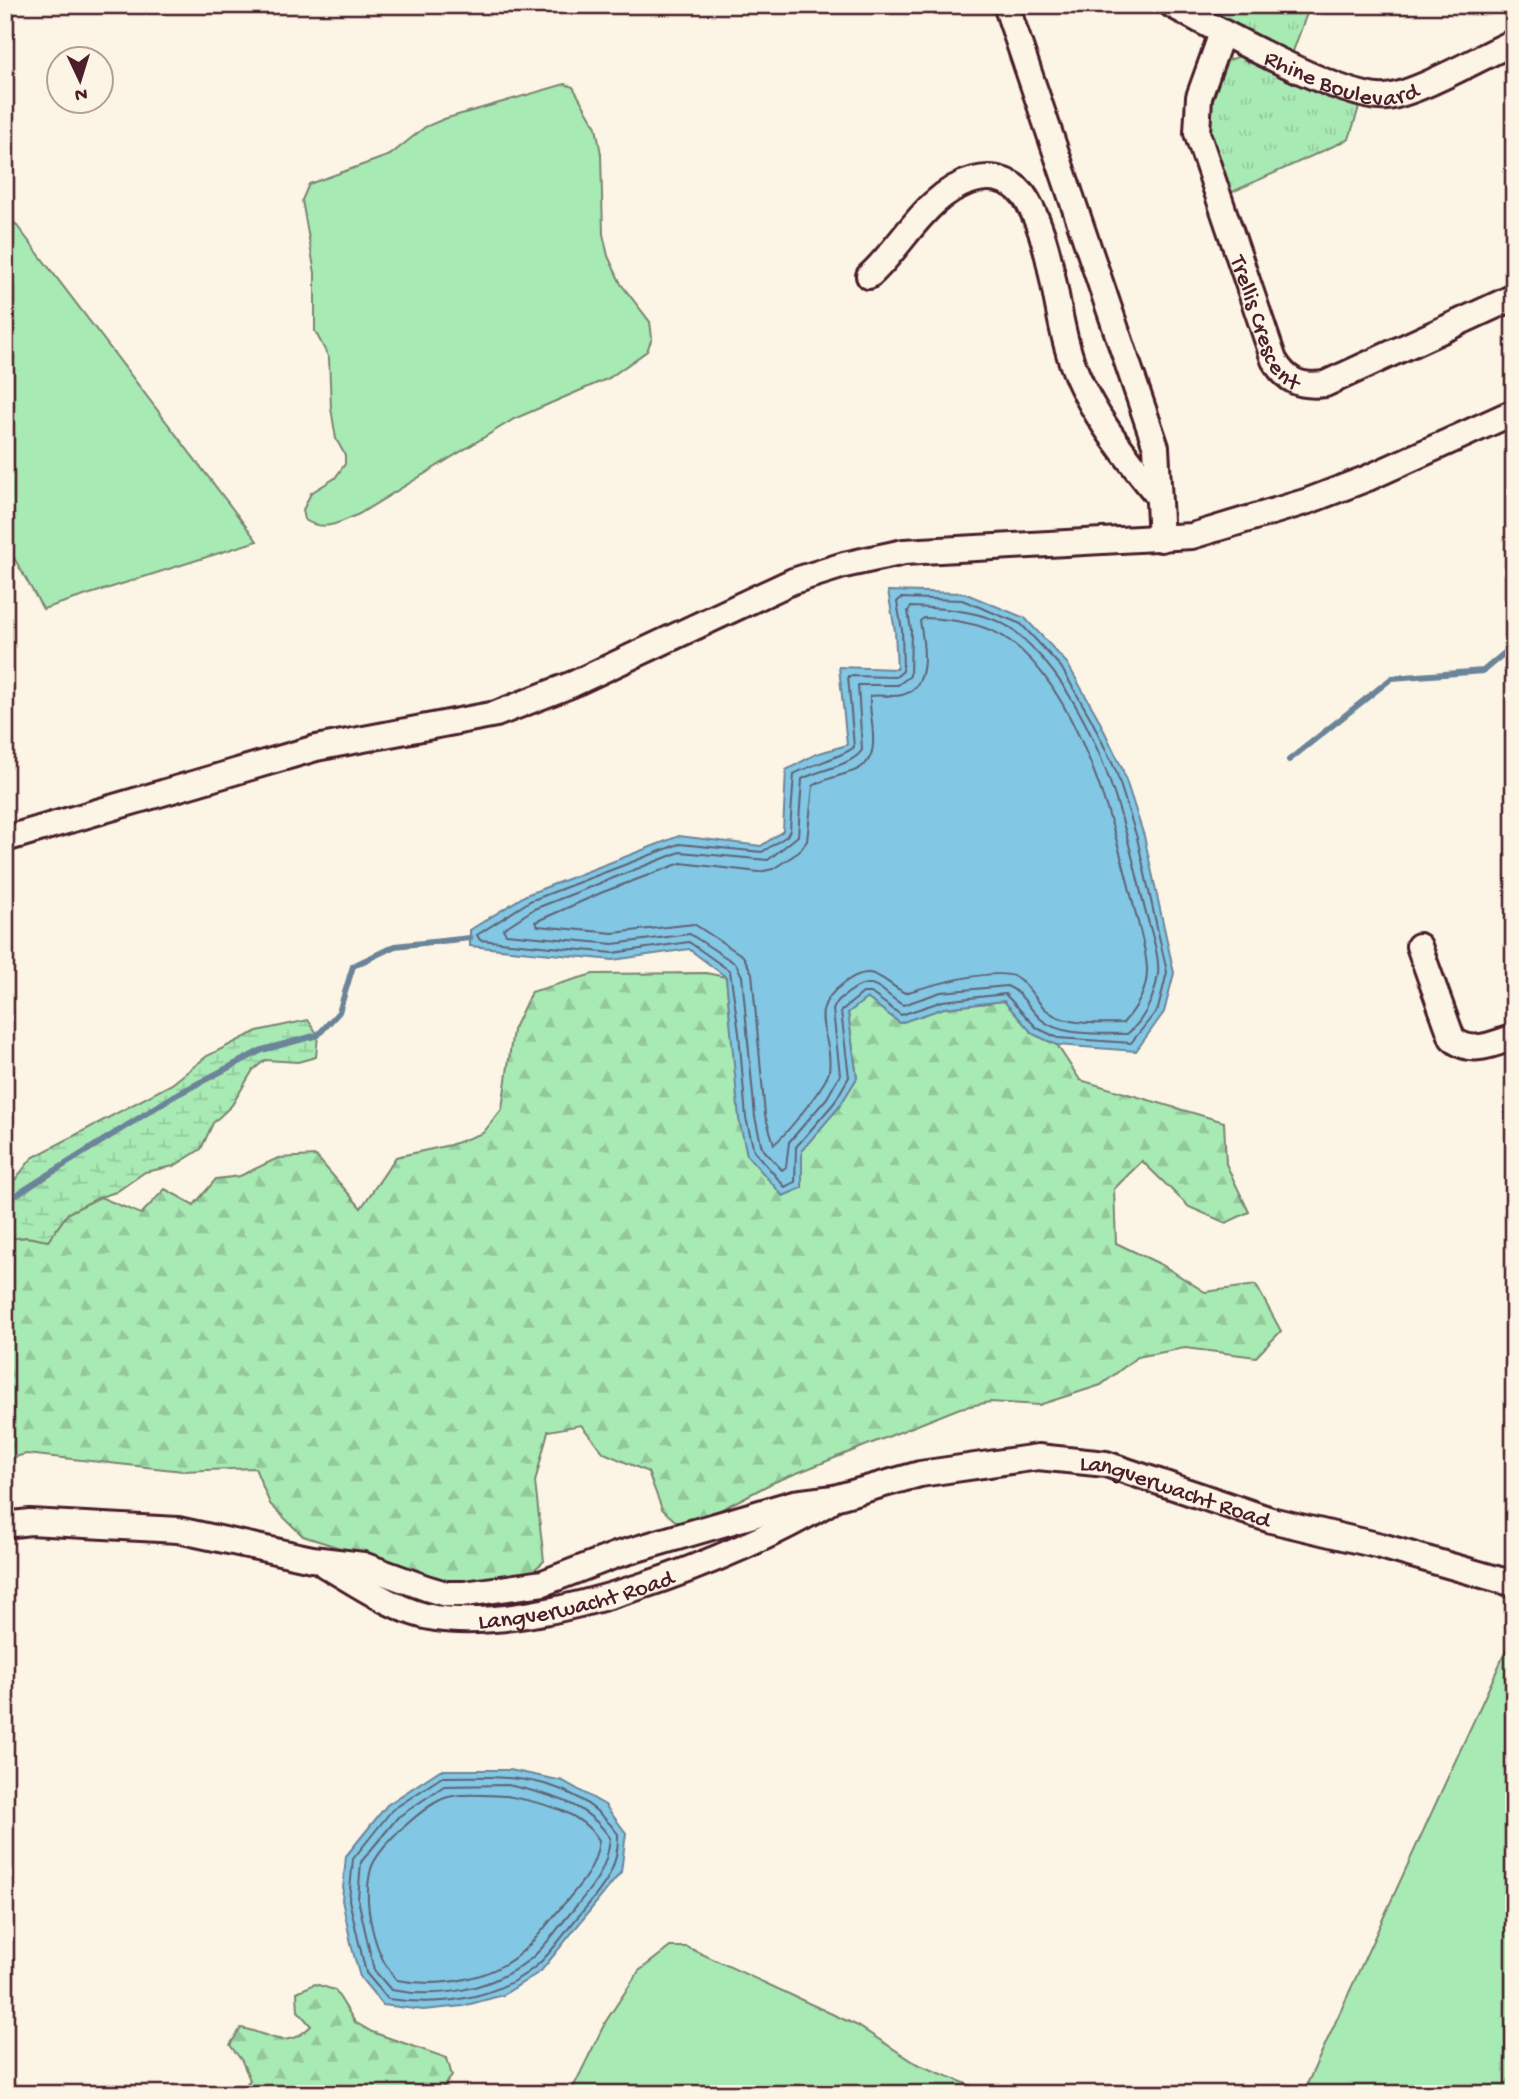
<svg xmlns="http://www.w3.org/2000/svg" width="1519" height="2099" font-family="'Gochi Hand',sans-serif">
<defs>
<pattern id="forest-firs" width="22" height="20" patternUnits="userSpaceOnUse" patternTransform="scale(1.75)"><rect width="22" height="20" fill="#a8eab4"/><path d="M5 1l3.5 6h-7zM16 11l3.5 6h-7z" fill="#92c89b"/></pattern>
<pattern id="wetland-marsh" width="20" height="14" patternUnits="userSpaceOnUse" patternTransform="scale(1.75)"><rect width="20" height="14" fill="#a8eab4"/><path d="M1 5h8M5 5V1M11 12h8M15 12V8" fill="none" stroke="#92c89b"/></pattern>
<pattern id="park-tufts" width="24" height="20" patternUnits="userSpaceOnUse" patternTransform="scale(1.75)"><rect width="24" height="20" fill="#a8eab4"/><path d="M3 7l-1-3M5 7V3M7 7l1-3M15 17l-1-3M17 17v-4M19 17l1-3" fill="none" stroke="#92c89b"/></pattern>
</defs>
<rect width="100%" height="100%" fill="#fcf5e5"/>
<filter id="ink" filterUnits="userSpaceOnUse"><feTurbulence type="fractalNoise" baseFrequency=".0143" numOctaves="2"/><feDisplacementMap in="SourceGraphic" scale="14" xChannelSelector="R" yChannelSelector="G"/><feConvolveMatrix kernelMatrix="1 2 1 2 8 2 1 2 1" color-interpolation-filters="sRGB"/></filter>
<g filter="url(#ink)">
<path fill="#a8eab4" stroke="#798470" stroke-width="2" d="M565 84 573 87 596 127 601 154 603 234 608 256 621 284 650 322 652 338 647 351 609 378 514 419 359 514C339 523 324 532 305 520L303 510 311 493 335 478 345 464V455L336 439 331 408 329 358 315 331V273L302 200 309 184 390 155 425 127 444 119Z
M5 210 257 541 43 609 5 542Z
M1514 1633V2094H1303V2093Z
M670 1947H687L858 2026 917 2064 992 2094H570L606 2021 639 1971Z"/>
<path fill="url(#forest-firs)" stroke="#798470" stroke-width="2" d="M706 973 726 977 732 1034 802 1188V1150L839 1107 857 1078 848 1012 867 998 900 1023 944 1008 1004 1001 1033 1034 1057 1045 1080 1080 1224 1122 1226 1164 1249 1212 1226 1223 1189 1207 1142 1161 1114 1189 1116 1243 1162 1265 1205 1292 1256 1285 1281 1331 1256 1357 1185 1348 1137 1357 1101 1385 1039 1405 990 1402 960 1408 772 1483 684 1529 662 1509 648 1472 604 1453 581 1425 548 1431 535 1482 544 1561 512 1590 452 1595 362 1555 303 1536 270 1504 255 1468 183 1471 26 1454 5 1460V1239L27 1237 48 1241 68 1213 100 1197 141 1214 165 1189 194 1205 216 1179 240 1176 278 1158 316 1156 361 1208 396 1157 450 1145 483 1133 502 1109 513 1030 531 992 593 974Z
M315 1984 335 1990 355 2022 372 2032 447 2058 452 2076 440 2091 443 2094H238L250 2080 242 2061 230 2045 241 2028C273 2034 284 2052 311 2026L298 2011 297 1992Z"/>
<path fill="url(#wetland-marsh)" stroke="#798470" stroke-width="2" d="M308 1020 318 1035 316 1057 298 1062 265 1060 253 1070 232 1105 213 1123 201 1149 174 1166 145 1172 116 1192 100 1197 68 1213 48 1241 27 1237 5 1239V1186L14 1181 32 1158 172 1084 207 1056 257 1031Z"/>
<path fill="url(#park-tufts)" stroke="#798470" stroke-width="2" d="M1194 5H1310L1292 54Z
M1245 54 1360 104 1349 139 1228 194 1207 133 1205 115 1224 62Z"/>
<path fill="#82c7e3" stroke="#6c8499" stroke-width="2" d="M888 591 964 593 1025 618 1067 663 1097 716 1122 768 1144 836 1174 973 1164 1012 1136 1051 1057 1045 1033 1034 1004 1001 944 1008 900 1023 867 998 848 1013 857 1078 839 1107 802 1150V1188L783 1196 747 1155 739 1119 726 977 689 949 613 960 470 946V930L526 895 679 836 761 846 783 831 786 770 816 754 847 745 839 667 897 669 895 631Z
M440 1770H510L563 1781 605 1805 626 1833 621 1872 541 1971 503 1995 463 2006 423 2010 383 2005 360 1977 352 1948 342 1900 346 1856 387 1805Z"/>
<g fill="none" stroke-linecap="round" stroke-linejoin="round">
<path stroke="#606275" stroke-width="2" d="M901 598 962 600 1021 624 1061 667 1091 719 1116 771 1137 838 1167 972 1158 1009 1131 1043 1058 1038 1037 1028 1005 994 943 1001 901 1015 871 993H863L841 1011 849 1077 834 1103 796 1147 795 1182 785 1187 754 1151 746 1118 739 1033 730 971 689 942 613 953 480 940 477 935 530 901 679 844 762 852 787 836 790 830 794 774C808 766 847 755 854 747L848 676 896 677 903 671 902 630 897 602Z
M911 607C943 608 993 611 1018 634 1095 701 1122 811 1144 906 1149 926 1160 954 1158 974 1155 996 1144 1021 1127 1034 1102 1033 1062 1037 1042 1020 1029 1010 1023 992 1007 986L941 992 903 1005C880 992 875 972 848 993 841 998 836 1001 833 1010L840 1075 827 1098 789 1142 786 1167 782 1170 762 1148 755 1117 742 976 736 964 690 934 613 944 506 934 503 929 534 909 680 852 768 860 798 836 802 779C819 770 853 765 862 750L858 685H898L910 676 911 630 908 611Z
M924 618C952 619 986 623 1010 641 1078 691 1114 824 1133 903 1138 924 1147 950 1147 971 1147 991 1135 1010 1123 1023 1101 1023 1067 1026 1049 1012 1036 1003 1030 985 1016 977 994 967 928 986 905 993 880 980 873 961 844 983 803 1013 834 1033 829 1071 828 1083 783 1138 774 1144L765 1115 752 973 743 956 694 924 613 933 538 926 535 922 603 892 681 863 759 872 773 869 799 852 807 841 813 786C826 778 840 776 854 771 886 759 868 720 870 696 880 694 892 698 902 695 932 687 924 644 920 621Z
M442 1777C510 1776 574 1774 618 1834 619 1872 600 1891 577 1918 564 1933 551 1954 535 1967 492 2001 440 2006 388 1999L366 1973 349 1900 353 1859 392 1810Z
M508 1785C548 1794 586 1802 610 1838 607 1873 590 1889 568 1916 556 1930 544 1949 529 1960 490 1990 439 1999 391 1990L374 1970 368 1944 358 1899 361 1862 398 1817 444 1786Z
M507 1796C541 1803 578 1809 599 1840 596 1868 581 1884 563 1905 550 1920 539 1937 524 1950 492 1980 439 1988 397 1980 374 1956 362 1902 371 1869 377 1848 427 1802 448 1797 465 1792 490 1796 507 1796Z"/>
<path stroke="#6c8499" stroke-width="6" d="M1289 760 1392 678 1483 671 1514 645
M5 1202 174 1096 262 1050 318 1035 339 1012 353 966 395 946 470 938"/>
<g stroke="#4a1f2b" stroke-width="30">
<g id="minor">
<path d="M1006 5 1156 447 1161 539"/>
<path id="s1" d="M1172 5C1214 28 1345 101 1386 97 1416 94 1483 56 1514 42"/>
<path id="s2" d="M1222 33 1199 97 1197 133 1274 360C1287 382 1301 387 1325 384L1514 297"/>
<path d="M869 276C903 246 927 192 974 180 996 174 1017 182 1028 202 1052 244 1054 300 1067 346 1081 401 1123 453 1158 496"/>
<path d="M5 839 316 748 496 714 573 684 793 581 844 565 904 552 1192 536 1308 501 1368 478 1514 412"/>
<path d="M1419 946 1452 1038C1470 1056 1493 1044 1514 1037"/>
<path id="s3" d="M5 1525 30 1522 178 1530 312 1559 363 1565 426 1588 446 1594H465L543 1583 616 1555 794 1503 834 1498 920 1474 1038 1457 1106 1464 1271 1520 1381 1546 1514 1584"/>
<path id="s4" d="M325 1565C358 1584 397 1612 435 1618 542 1634 736 1559 828 1503"/>
</g>
</g>
<use href="#minor" stroke="#fcf5e5" stroke-width="24"/>
</g>
</g>
<g text-anchor="middle" stroke-width="5" stroke-linejoin="round" paint-order="stroke">
<g font-size="24" fill="#4a1f2b" stroke="#fcf5e5">
<text dy="8" stroke="none"><textPath href="#s1" startOffset="187">Rhine Boulevard</textPath></text>
<text dy="8" stroke="none"><textPath href="#s2" startOffset="306">Trellis Crescent</textPath></text>
<text dy="8" stroke="none"><textPath href="#s3" startOffset="1202">Langverwacht Road</textPath></text>
<text dy="8" stroke="none"><textPath href="#s4" startOffset="266">Langverwacht Road</textPath></text>
</g>
</g>
<rect width="1519" height="2099" fill="none" stroke="#fcf5e5" stroke-width="28"/>
<rect x="14" y="14" width="1491" height="2071" fill="none" stroke="#4a1f2b" stroke-width="2.5" filter="url(#ink)"/>
<g transform="translate(80 80) rotate(176)"><circle r="33" fill="#fcf5e5" stroke="#b59f9b" stroke-width="2"/>
<path d="M0-5L12 26L0 18L-12 26Z" fill="#4a1f2b"/>
<text y="-10" font-size="19" font-weight="bold" text-anchor="middle" fill="#4a1f2b">N</text>
</g>
</svg>
